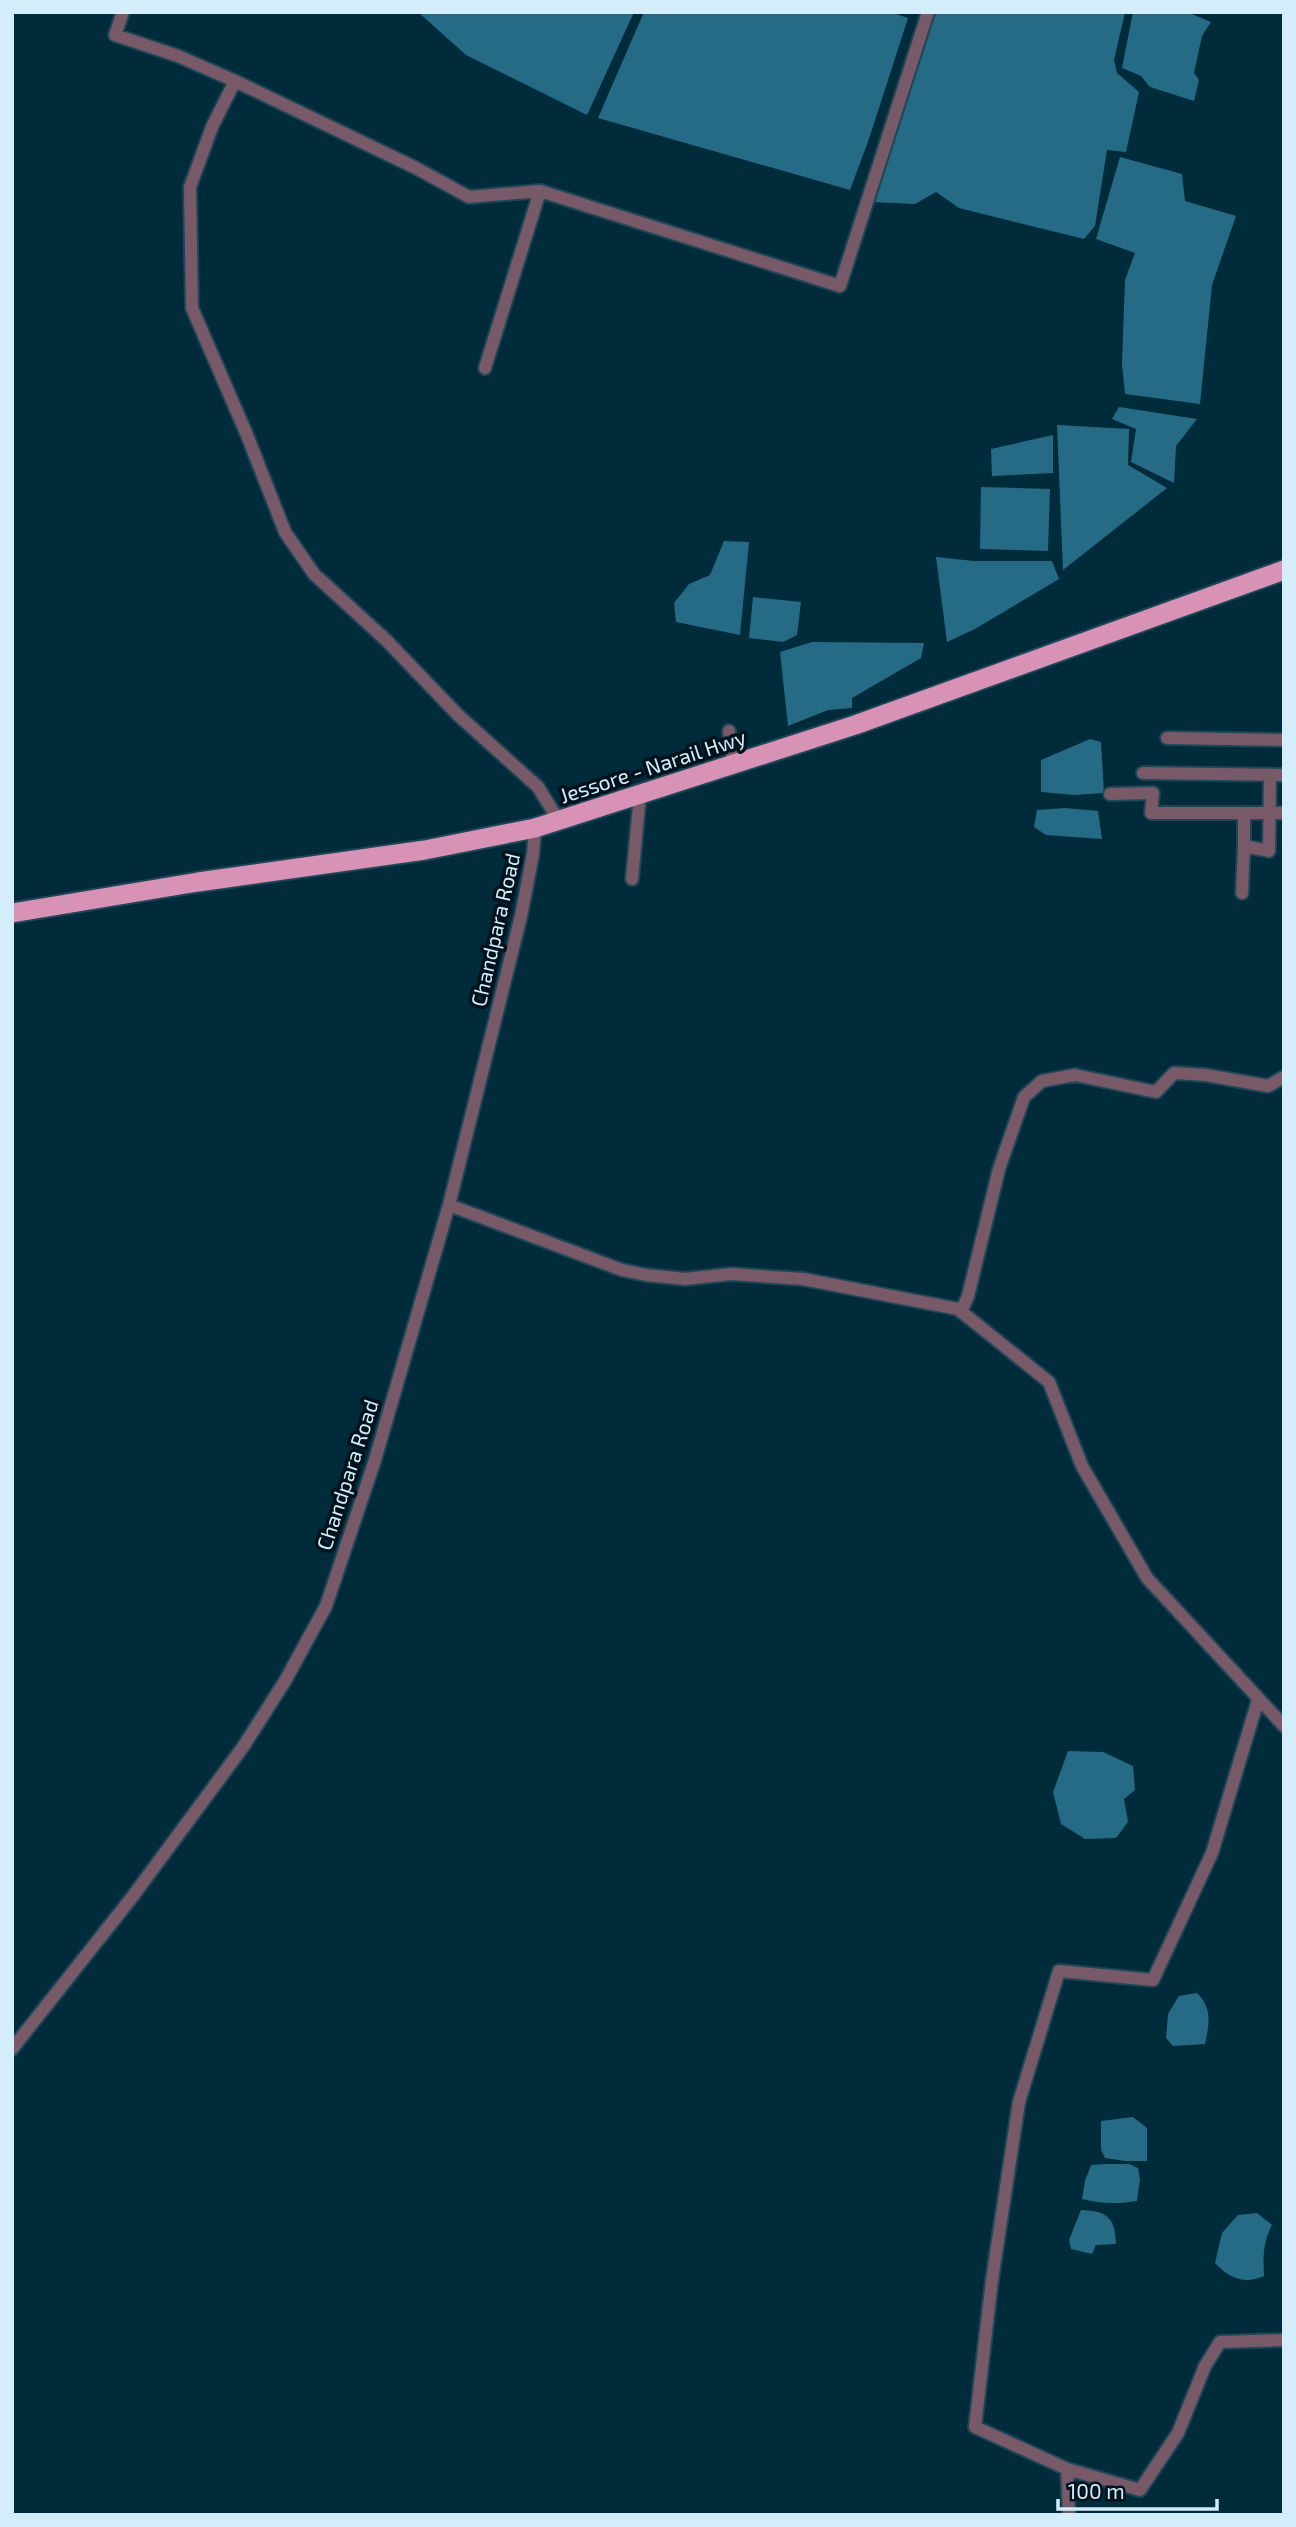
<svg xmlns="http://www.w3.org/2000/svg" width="1296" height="2527" font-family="'Exo 2',sans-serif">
<rect width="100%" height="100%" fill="#002b3b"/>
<path fill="#266b86" d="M418 12H634L587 115 466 55Z
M644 12H890L908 18 869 139 850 190 598 118Z
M924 12H1125L1114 60 1117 73 1139 92 1126 152 1107 150 1095 226 1084 239 959 208 936 192 915 204 872 202Z
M1133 12H1187L1211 22 1202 36 1194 73 1199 80 1194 101 1150 87 1141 76 1122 68Z
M1120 157 1182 174 1185 201 1236 216 1212 285 1200 404 1125 394 1122 364 1125 280 1135 253 1096 239Z
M1119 407 1197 419 1176 446 1174 483 1131 462 1136 429 1112 419Z
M1057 425 1129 429 1128 465 1167 488 1063 570Z
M1053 435V473L992 476 991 449Z
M981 487 1050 489 1048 551 980 549Z
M724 541 749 542 740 635 676 622 674 603 689 584 710 575Z
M936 557 974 561H1052L1059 579 975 629 947 642Z
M753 597 801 602 797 635 783 642 749 638Z
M812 642 924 643 921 658 852 698V708L828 710 788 726 780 652Z
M1090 739 1101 742 1104 793 1074 795 1041 792V760Z
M1065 808 1098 811 1102 839 1046 835 1034 827 1037 810Z
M1068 1751 1103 1752 1133 1766 1135 1790 1124 1799 1128 1822 1116 1838 1085 1839 1061 1824 1053 1792Z
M1197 1993C1213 2009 1209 2024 1205 2044L1173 2046 1166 2038 1168 2014 1179 1996Z
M1133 2117 1147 2128V2161H1125L1105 2158 1101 2150V2121Z
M1106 2164H1129L1138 2168 1140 2179 1137 2201C1119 2204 1100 2204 1082 2199L1085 2181 1091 2165Z
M1081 2210C1108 2211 1115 2218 1116 2244L1096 2245 1092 2254 1071 2249 1069 2240Z
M1257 2213 1272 2225C1263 2242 1263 2257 1264 2276 1244 2285 1229 2278 1215 2263L1222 2233 1238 2215Z"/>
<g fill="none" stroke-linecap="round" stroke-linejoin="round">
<g stroke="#1e4656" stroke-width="16">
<path id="minor" d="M123 12 115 35 178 56 235 81 212 127 190 187 192 308 247 435 285 532 314 574 387 641 458 715 538 787 559 821
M235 81 416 168 469 197 540 191 840 286 928 12
M485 368 540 191
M729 731 733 765
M1167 738 1284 740
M1143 773 1284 775
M1110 794 1153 793 1151 813H1284
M1244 813V846
M632 879 640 795
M1242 893 1244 846 1269 851 1270 775
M449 1205 622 1270 646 1275 685 1279 731 1274 803 1279 958 1309 1049 1382 1082 1466 1147 1578 1284 1726
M961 1312 968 1296 999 1169 1024 1097 1042 1081 1075 1075 1156 1092 1174 1073 1206 1075 1268 1086 1284 1077
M12 2049 133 1896 243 1747 285 1681 326 1606 375 1460 449 1205 521 916 533 854 535 828
M1067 2469 1140 2490 1178 2433 1205 2366 1220 2342 1284 2340
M1069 2515 1067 2469 975 2427 992 2280 1019 2102 1059 1971 1153 1980 1212 1853 1258 1700"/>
</g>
<g stroke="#1e4656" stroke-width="23">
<path id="trunk" d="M12 913 198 882 425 850 535 828 855 725 1284 570"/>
</g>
<use href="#minor" stroke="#775968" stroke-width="12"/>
<use href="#trunk" stroke="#d792b6" stroke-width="19"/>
</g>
<g text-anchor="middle" stroke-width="7" stroke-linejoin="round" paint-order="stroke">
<g font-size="21" fill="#d3eefa" stroke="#00121b">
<text transform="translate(653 767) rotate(-18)" y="7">Jessore - Narail Hwy</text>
<text transform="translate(496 930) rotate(-77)" y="7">Chandpara Road</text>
<text transform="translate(348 1475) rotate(-72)" y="7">Chandpara Road</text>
</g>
</g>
<rect width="1296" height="2527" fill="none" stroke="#d3eefa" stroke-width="28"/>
<path d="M1058 2499v10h159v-10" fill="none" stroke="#d3eefa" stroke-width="3.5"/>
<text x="1068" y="2499" font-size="21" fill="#d3eefa" stroke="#00121b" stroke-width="5" paint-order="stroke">100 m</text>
</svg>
